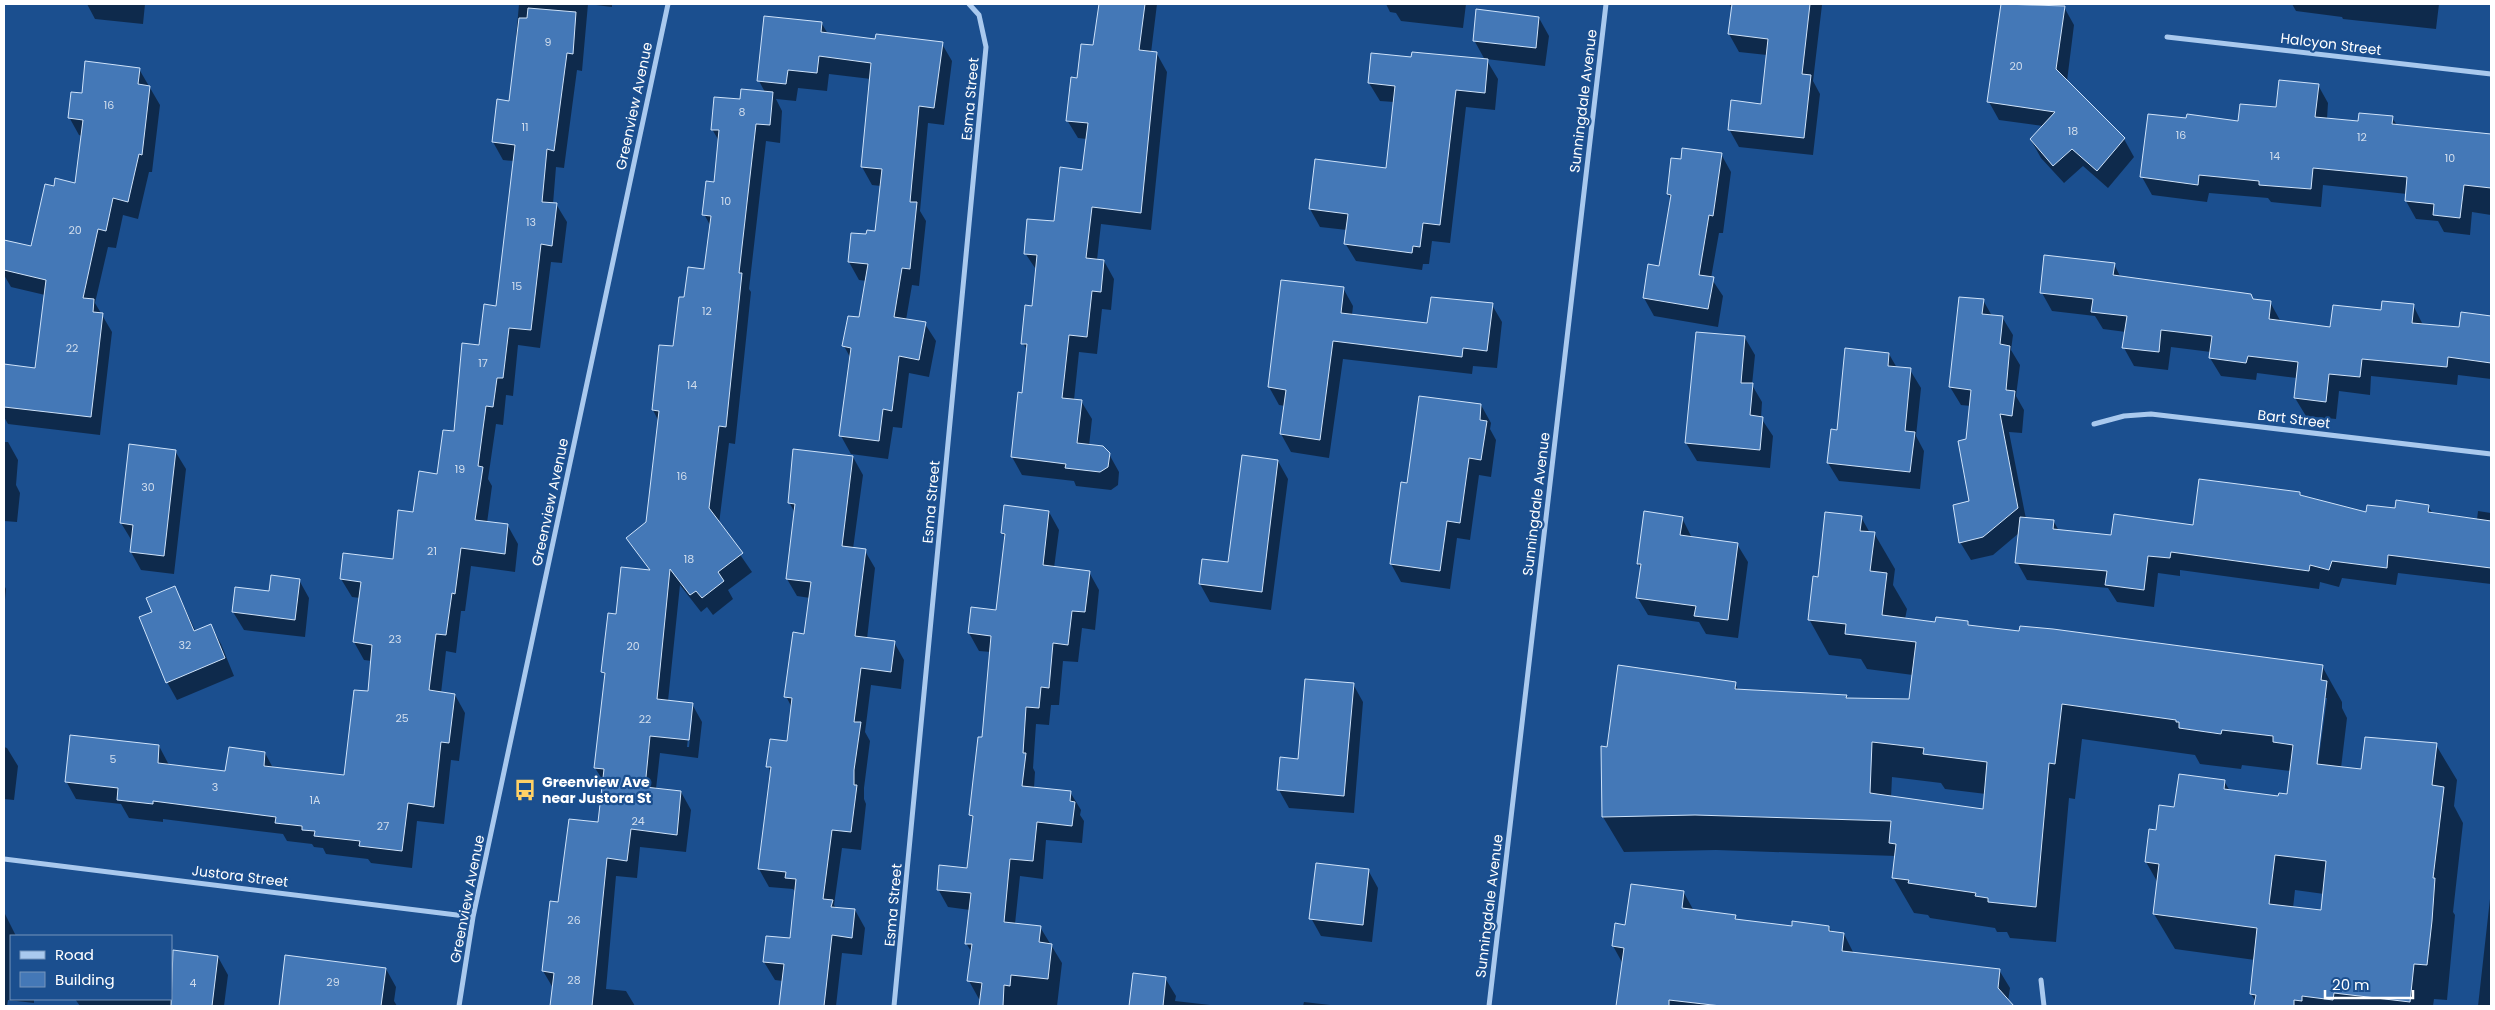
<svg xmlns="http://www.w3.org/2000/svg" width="2495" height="1010" font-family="Poppins,sans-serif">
<rect width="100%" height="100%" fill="#1b4f8f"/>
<path fill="#0007" fill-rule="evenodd" d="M87 4H145L143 24 95 19Z
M519 4H612V7L588 4 582 71 577 70 564 168 556 167 553 204H556L567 222 562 263 551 262 540 348 518 345 513 396 506 395 503 425 496 424 488 479 492 486 487 523 508 526 518 544 515 572 471 566 465 611H461L456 653 446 651 441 693 455 695 465 713 459 761 451 760 444 824 417 821 412 868 371 863 368 859 326 854 323 848 314 847 312 844 287 841 283 834 163 819V822L129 818 121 804 76 799 66 781 159 746 169 765 226 773 265 753 273 768 346 777 370 693 372 661 364 660 354 642 360 598 352 597 341 579 394 560 414 514 438 475 455 432 480 346 497 307 514 161 503 160 493 142 510 102 518 41 516 38Z
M1100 4H1157L1151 53 1157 54 1167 72 1151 230 1101 224 1097 260 1104 261 1114 279 1111 310 1102 309 1097 354 1079 352 1074 400 1081 401 1092 419 1089 446 1109 454 1119 472 1118 485 1111 490 1076 486 1074 481 1022 475 1012 457 1019 394H1023L1028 352 1023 343 1034 307 1037 271 1025 253 1055 223 1083 171 1087 139 1078 138 1067 120 1078 79 1094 46Z
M1386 4H1466L1463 28 1401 21 1396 13 1390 12Z
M1729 4 1822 5 1813 81 1820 94 1813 155 1739 147 1729 129 1762 105 1767 55 1739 52 1729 34 1732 9Z
M2002 4H2040L2064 7 2074 25 2067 81 2124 139 2134 157 2108 188 2083 166 2064 183 2041 158 2031 140 2043 126 1999 120 1989 102Z
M2292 4H2439L2436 29 2343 19 2342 17 2296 11Z
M1539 18 1549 36 1545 66 1486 59 1498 79 1495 110 1466 107 1450 243 1432 241 1429 264H1423L1422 270 1356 261 1345 243 1347 230 1320 227 1310 209 1387 169 1394 102 1380 101 1369 83 1413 58 1485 60 1474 40Z
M822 24 828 34 876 40 942 44 952 61 944 125 928 123 920 211 926 221 919 286 912 285 906 320 925 324 936 341 929 377 909 373 902 428 893 427 888 459 851 454 841 436 851 359 844 346 860 319 867 281 859 280 849 262 852 234 868 236 876 232 881 186 872 185 862 167 871 79 829 74 827 91 798 88 796 101 776 99 782 111 780 143 766 141 749 289 751 292 735 444 729 443 719 524 752 572 728 590 733 599 713 615 707 607 701 612 680 585 668 701 692 704 702 722 698 758 660 753 656 789 681 792 691 810 686 852 640 847 637 878 616 876 606 989 626 991 635 1006H551L553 988 543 971 559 903 599 824 604 782 595 768 606 678 603 672 617 616 650 571 628 538 648 523 659 422 653 410 674 348 685 299 706 270 711 227 704 214 715 184 719 141 712 129 741 101 765 92 759 81ZM690 719H692L689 747H687Z
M139 69 160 105 152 172H149L138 219 123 215 116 248 108 247 95 303 112 332 100 435 8 424 4 417V365L36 369 45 295 11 287 4 275V256L7 242 32 248 55 188 76 184 82 136 79 135 69 117 83 94Z
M2318 85 2328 103 2327 119 2359 122 2392 118 2397 125 2491 135V215L2472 212 2470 235 2444 232 2438 221 2416 219 2406 201 2407 194 2323 185 2321 207 2271 202 2268 198 2209 193 2207 202 2152 195 2142 177 2187 120 2240 122 2277 109Z
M1721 154 1731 172 1723 233H1719L1711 278 1723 296 1718 327 1654 316 1644 298 1660 267 1671 200 1668 194Z
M2114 264 2121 278 2270 302 2281 322 2332 328 2382 312 2413 305 2423 325 2461 328 2462 314 2491 317V379L2458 375 2457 385 2371 376 2370 395 2339 391 2336 419 2306 416 2295 398 2297 378 2257 373 2256 380 2221 376 2210 358 2211 352 2171 347 2168 370 2134 366 2124 348 2126 332 2103 329 2095 316 2052 311 2042 293Z
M1343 288 1353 306 1352 315 1429 325 1492 305 1502 322 1497 368 1473 366 1472 374 1343 359 1329 458 1291 452 1281 434 1285 406 1279 405 1269 387Z
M1983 300 1992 316 2002 317 2013 335 2011 350 2020 365 2016 396 2024 410 2022 433 2009 432 2026 519 2054 522 2059 531 2112 536 2194 526 2299 494 2301 496 2367 513 2428 506 2433 514 2477 520 2478 511 2491 513V584L2398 573 2396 585 2342 578 2339 587 2320 582 2319 589 2180 570V576L2158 573 2154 607 2117 602 2108 588 2027 580 2017 562 2019 533 1993 555 1971 560 1960 542 1970 501 1967 440 1971 406 1961 405 1950 387Z
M1745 338 1755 355 1752 385 1762 402 1761 418 1773 436 1770 468 1697 461 1686 443Z
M1889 354 1897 368 1910 370 1921 388 1916 436 1924 451 1920 489 1839 481 1828 463Z
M1481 405 1491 423 1490 429 1496 440 1491 477 1479 475 1470 540 1457 538 1450 589 1401 582 1391 564 1408 484Z
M4 442H8L18 460 16 485 20 493 17 522 4 521Z
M175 451 186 469 174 574 141 570 131 552 132 541 121 523Z
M853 457 863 475 853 549 865 551 875 568 867 639 894 642 904 660 901 689 871 685 865 732 870 741 864 788V799L866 804 861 850 842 848 834 905 836 908 855 910 865 928 862 955 842 953 836 1006H780L783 981 775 980 764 962 791 939 796 893 793 889 769 887 759 869 771 773 768 766 788 742 792 708 786 696 805 635 810 598 797 596 787 579 795 513 789 502Z
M1278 461 1288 479 1271 610 1210 602 1200 584 1229 563Z
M1049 512 1059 530 1054 568 1089 572 1099 590 1095 630 1082 628 1078 662 1063 661 1059 705H1051L1049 725 1036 724 1033 768 1035 772 1034 788 1070 792 1081 810 1080 815 1084 821 1082 843 1046 840 1043 879 1020 876 1015 924 1040 927 1062 963 1057 1006H980L981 999H979L969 981 972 953 966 943 970 910 948 907 938 889 968 869 973 820 971 815 984 739 991 652 979 651 969 633 998 612 1006 539 1002 533Z
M1861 517 1870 533H1874L1895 569 1893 585 1907 609 1905 619 1936 623 1967 622 1970 627 2322 666 2342 702V708L2347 718 2341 768 2363 771 2436 745 2457 780 2454 806 2463 823 2453 912 2455 915 2447 1000 2434 999 2433 1006H2256V1002L2251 994 2255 960 2175 949 2154 914 2158 883 2146 862 2157 832 2175 808 2224 781 2230 791 2280 797 2288 795 2291 771 2242 765 2241 769 2200 764 2195 755 2082 739 2075 799 2069 798 2056 942 2010 938 2007 932H1997L1995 928 1930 918 1928 915 1914 913 1893 877 1896 856 1716 850 1624 852 1603 817 1608 748 1735 684 1739 691 1847 696 1849 700 1910 701 1913 675 1867 669 1861 659 1829 655 1809 619 1819 578ZM2324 698H2327L2317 771 2315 770ZM1892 777 1941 783 1945 789 1986 794 1984 811 1891 798ZM2295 890 2324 894 2322 911 2293 908Z
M1682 518 1692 538 1737 544 1748 562 1738 638 1706 634 1699 622 1648 615 1637 597 1641 569 1638 564Z
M299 580 309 598 305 637 244 630 233 612Z
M4 585 6 589 4 610Z
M175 588 196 632 211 626 221 644 234 676 177 700 167 682 154 613Z
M1353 684 1363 702 1354 813 1289 808 1279 790Z
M4 747 7 748 18 766 14 800 4 799Z
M1368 870 1378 888 1372 942 1321 936 1311 918Z
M2491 890V1006H2478Z
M1684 893 1694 911 1735 916 1738 921 1793 927H1829L1832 932 1844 934 1854 954 1999 970 2010 988 2008 1001 2012 1006H1618L1623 964 1613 946 1626 926Z
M4 912 16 936H11V999H34V1003L8 1000 7 1006H4Z
M174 952 218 957 228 975 224 1006H80L75 999H171V969Z
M286 957 386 969 396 987 394 1001 397 1006H280Z
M1134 975 1165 978 1176 996 1175 1001 1219 1006H1131Z
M1304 1002 1339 1006H1303Z"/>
<path fill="#4478b7" stroke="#cfe3fa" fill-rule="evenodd" d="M1099 4H1145L1139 50 1157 52 1141 213 1092 207 1086 258 1104 260 1101 292 1092 291 1087 337 1069 335 1062 398 1082 400 1077 443 1103 446 1110 453 1108 467 1100 472 1065 468 1066 464 1011 457 1018 392 1022 393 1027 344H1021L1025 305 1032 306 1037 255 1024 254 1027 219 1054 221 1060 167 1082 170 1088 123 1066 121 1071 77 1077 78 1081 44 1093 45Z
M1732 4H1810L1802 74 1811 75 1804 138 1728 130 1731 100 1761 104 1768 39 1728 34Z
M2001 4 2065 6 2056 69 2125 138 2097 171 2072 149 2053 166 2030 139 2055 112 1987 102Z
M528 8 576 12 573 54 567 53 554 151 547 149 542 202 557 203 552 246 541 244 531 330 509 328 503 378H497L493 407 486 406 478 466 483 467 475 520 508 524 505 554 461 548 455 594 452 593 446 635 436 634 429 690 455 694 449 743 441 742 434 807 408 803 402 851 359 846 360 841 314 836 315 831 302 830V826L275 823 276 817 153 801V804L117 800 118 788 65 782 70 735 159 745 158 763 225 771 229 747 265 752 264 766 344 775 354 690 368 691 372 645 353 642 361 582 340 579 343 553 393 559 398 510 413 512 419 471 437 474 443 430 454 431 462 343 479 345 484 304 496 306 515 145 492 142 497 99 509 101 519 18H527Z
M1476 9 1539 17 1536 48 1473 41Z
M764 16 822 22 821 32 875 39 876 34 943 42 934 108 919 106 910 202H917L910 269 902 268 894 317 926 322 919 360 899 356 892 411 883 409 879 441 839 436 851 348 842 346 848 316 859 317 868 264 848 262 851 233 866 234 867 230 875 231 882 169 861 167 871 63 819 56 817 73 788 70 786 84 757 81Z
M1412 52 1488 59 1485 93 1456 90 1440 225 1423 223 1420 247 1413 246 1412 253 1344 244 1348 214 1309 209 1315 159 1386 168 1395 86 1368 83 1371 53 1411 57Z
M85 61 140 68 138 84 150 86 142 155 139 154 128 202 113 198 106 231 98 229 83 298 94 299 93 312 103 313 91 417 4 407V364L35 368 46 280 4 270V240L31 246 45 184 54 186 55 178 75 183 83 120 68 118 71 92 82 93Z
M2279 80 2319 84 2315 117 2358 121 2359 113 2393 116 2392 124 2491 134V188L2464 185 2460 218 2433 215 2434 204 2405 201 2407 177 2313 168 2311 189 2259 185V181L2199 175 2198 185 2140 177 2148 114 2186 118 2187 114 2238 121 2240 104 2276 107Z
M741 89 773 92 770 125 756 124 739 273H742L726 427 719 426 709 508 743 553 718 572 724 581 702 598 696 591 690 595 670 569 657 699 693 703 689 740 650 736 645 787 681 791 677 835 631 829 627 861 607 858 592 1006H550L554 973 542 971 550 901 558 902 569 819 598 822 604 769 594 768 605 673 601 672 608 613 616 614 621 567 650 570 626 538 646 522 659 411 652 410 659 345 673 346 679 297H684L688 267 704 269 711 216 702 215 706 181 714 182 719 130H711L714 97 740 99Z
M1682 148 1722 153 1713 216 1709 215 1699 275 1714 277 1708 309 1643 298 1648 264 1659 266 1671 195 1667 194 1671 158 1681 159Z
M2044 255 2115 263 2113 275 2251 294 2253 299 2271 301 2269 319 2330 327 2333 305 2381 310 2382 301 2414 304 2412 323 2459 327 2461 312 2491 316V363L2448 357 2447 367 2362 359 2360 377 2329 374 2326 402 2294 398 2298 362 2248 356 2246 363 2209 358 2212 336 2161 330 2159 352 2122 348 2127 316 2091 312 2093 299 2040 293Z
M1281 280 1344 287 1341 313 1427 323 1431 297 1493 303 1487 351 1463 348 1462 357 1333 341 1320 440 1280 434 1286 390 1268 387Z
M1959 297 1984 299 1982 314 2003 316 2000 344 2010 346 2006 390 2015 391 2012 416 2000 414 2018 508 1983 537 1959 543 1953 505 1969 501 1958 441 1966 439 1971 390 1949 387Z
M1696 332 1745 336 1741 383H1753L1750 415 1763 417 1760 450 1685 443Z
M1845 348 1889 353 1888 366 1911 368 1905 431 1915 432 1910 472 1827 463 1831 429 1837 430Z
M1419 396 1481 404 1480 420 1487 421 1481 460 1469 458 1460 523 1447 521 1440 571 1390 564 1401 482 1407 483Z
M129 444 176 450 164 556 130 552 133 525 120 523Z
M793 449 853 456 842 546 866 549 855 636 895 641 891 672 861 668 854 722H861L854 770V785H857L851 832 832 830 823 899 833 900 831 907 855 909 852 938 832 935 824 1006H779L784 964 763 962 766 936 790 938 796 879 785 878 786 872 758 869 771 767H766L770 739 787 741 792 698 784 697 793 632 804 634 811 582 786 579 795 504 788 503Z
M1242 455 1278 460 1262 592 1199 584 1202 559 1228 562Z
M2199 479 2300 492V495L2366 512 2367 505 2395 508 2396 500 2429 505 2428 512 2491 521V568L2388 555 2387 568 2332 561 2329 570 2310 565 2309 571 2171 552 2170 558 2148 556 2144 590 2105 585 2107 571 2015 563 2020 517 2054 520 2053 529 2111 535 2114 514 2193 525Z
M1004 505 1049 511 1043 565 1090 571 1085 612 1072 611 1068 645 1053 643 1049 688 1041 687 1039 708 1026 707 1023 753H1026L1022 786 1071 791 1070 801 1075 802 1072 826 1037 822 1033 861 1010 859 1004 922 1041 926 1039 942 1052 944 1048 979 1011 975 1010 986 1004 985 1003 1006H979L982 983 967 981 972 944H965L971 893 937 890 939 865 967 868 973 816 969 815 978 737H982L991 636 968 633 971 607 996 610 1005 534 1001 533Z
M1644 511 1683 517 1680 535 1738 543 1728 620 1694 616 1696 606 1636 598 1641 564H1637Z
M1825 512 1862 516 1860 531 1875 532 1870 571 1887 573 1882 615 1935 622 1936 617 1968 621V625L2019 631 2020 626 2053 629 2323 665 2321 680 2327 681 2317 764 2361 769 2365 737 2437 743 2432 785 2444 787 2433 878H2435L2432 921 2427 965 2414 964 2410 1002 2334 993 2333 1000 2302 996V1001L2294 1000V1006H2254L2256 995 2250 994 2257 928 2153 914 2159 864 2145 862 2149 829 2156 830 2159 805 2174 807 2179 774 2225 780 2224 789 2278 796 2279 793 2287 794 2293 745 2273 742V736L2222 730 2221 734 2179 728V722H2176V720L2062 704 2055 764 2049 763 2036 907 1988 902V898L1975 896 1976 893 1908 883 1909 880 1892 878 1896 844 1889 843 1891 821 1695 815 1602 817 1601 746 1607 747 1618 665 1736 682 1735 689 1847 695 1846 698 1909 699 1916 642 1845 634 1846 624 1808 620 1813 576 1818 577ZM1872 742 1924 748 1923 754 1987 762 1983 809 1870 793ZM2275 855 2326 861 2321 910 2269 904Z
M271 575 300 579 295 620 232 612 235 587 269 591Z
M175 586 194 631 211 624 225 658 166 683 139 617 152 612 146 598Z
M1305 679 1354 683 1344 796 1277 790 1280 757 1298 759Z
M1316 863 1369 869 1363 925 1309 919Z
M1631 884 1684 891 1682 908 1736 915 1735 919 1792 926V921L1829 926V931L1844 933 1842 951 2000 969 1998 988 2014 1006H1721L1669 1000V1006H1616L1624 948 1612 946 1615 923 1625 925Z
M173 950 218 956 212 1006H171Z
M285 955 386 968 381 1006H279Z
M1133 973 1166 977 1163 1006H1129Z"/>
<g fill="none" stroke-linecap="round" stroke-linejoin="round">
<path stroke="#a9c9ee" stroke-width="5" d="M2167 37 2491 74
M2094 424 2124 416 2151 414 2491 454
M4 859 473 917
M2041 980 2044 1006
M459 1006 473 917 668 4
M894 1006 986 47 979 15 969 4
M1489 1006 1606 4"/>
</g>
<defs>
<g id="bus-bare" transform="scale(1.725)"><path d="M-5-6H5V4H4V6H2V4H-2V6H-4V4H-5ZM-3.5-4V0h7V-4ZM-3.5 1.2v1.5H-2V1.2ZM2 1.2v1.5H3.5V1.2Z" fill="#ffd166" stroke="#1b4f8f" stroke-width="2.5" paint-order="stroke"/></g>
</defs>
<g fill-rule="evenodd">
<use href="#bus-bare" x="525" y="790"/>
</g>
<g text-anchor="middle" stroke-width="4.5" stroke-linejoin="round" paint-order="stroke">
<g font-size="11" fill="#d0dded">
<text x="548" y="46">9</text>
<text x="2016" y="70">20</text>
<text x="109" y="109">16</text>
<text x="742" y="116">8</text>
<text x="525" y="131">11</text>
<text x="2073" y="135">18</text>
<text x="2181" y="139">16</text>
<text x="2362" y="141">12</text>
<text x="2275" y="160">14</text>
<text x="2450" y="162">10</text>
<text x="726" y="205">10</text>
<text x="531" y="226">13</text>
<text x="75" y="234">20</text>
<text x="517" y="290">15</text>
<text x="707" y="315">12</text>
<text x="72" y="352">22</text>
<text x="483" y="367">17</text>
<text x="692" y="389">14</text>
<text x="460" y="473">19</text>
<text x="682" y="480">16</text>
<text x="148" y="491">30</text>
<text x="432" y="555">21</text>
<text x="689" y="563">18</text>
<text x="395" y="643">23</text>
<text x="185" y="649">32</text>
<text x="633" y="650">20</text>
<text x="402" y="722">25</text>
<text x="645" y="723">22</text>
<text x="113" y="763">5</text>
<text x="215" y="791">3</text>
<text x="315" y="804">1A</text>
<text x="638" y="825">24</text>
<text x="383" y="830">27</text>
<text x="574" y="924">26</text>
<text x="574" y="984">28</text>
<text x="333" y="986">29</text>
<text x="193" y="987">4</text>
</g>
<g font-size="14" fill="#fff" stroke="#1b4f8f">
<text transform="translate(2331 44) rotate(7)" y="5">Halcyon Street</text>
<text transform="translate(970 99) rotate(-85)" y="5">Esma Street</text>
<text transform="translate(1583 101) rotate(-83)" y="5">Sunningdale Avenue</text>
<text transform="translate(634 106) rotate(-78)" y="5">Greenview Avenue</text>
<text transform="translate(2294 419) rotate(7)" y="5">Bart Street</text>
<text transform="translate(550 502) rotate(-78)" y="5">Greenview Avenue</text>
<text transform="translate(931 502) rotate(-85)" y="5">Esma Street</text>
<text transform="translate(1536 504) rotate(-83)" y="5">Sunningdale Avenue</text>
<text transform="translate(240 876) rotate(7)" y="5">Justora Street</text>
<text transform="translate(467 899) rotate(-79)" y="5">Greenview Avenue</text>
<text transform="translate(893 905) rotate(-85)" y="5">Esma Street</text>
<text transform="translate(1489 906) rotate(-83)" y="5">Sunningdale Avenue</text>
</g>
<g font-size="14" font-weight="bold" fill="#fff" stroke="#1b4f8f" text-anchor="start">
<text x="542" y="787">Greenview Ave<tspan x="542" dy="16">near Justora St</tspan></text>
</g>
</g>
<rect width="2495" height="1010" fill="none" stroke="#ffffff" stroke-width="10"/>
<rect x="10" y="935" width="162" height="65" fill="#1b4f8f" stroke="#7695bc"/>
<rect x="20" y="951" width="25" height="8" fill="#a9c9ee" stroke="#7695bc"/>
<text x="55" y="960" font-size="15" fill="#ffffff">Road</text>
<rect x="20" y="972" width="25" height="15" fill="#4478b7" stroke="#7695bc"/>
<text x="55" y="985" font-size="15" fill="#ffffff">Building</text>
<path d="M2325 990v8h88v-8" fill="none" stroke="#ffffff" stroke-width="2.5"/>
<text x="2332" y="990" font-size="15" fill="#ffffff" stroke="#1b4f8f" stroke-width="4" paint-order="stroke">20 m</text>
</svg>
